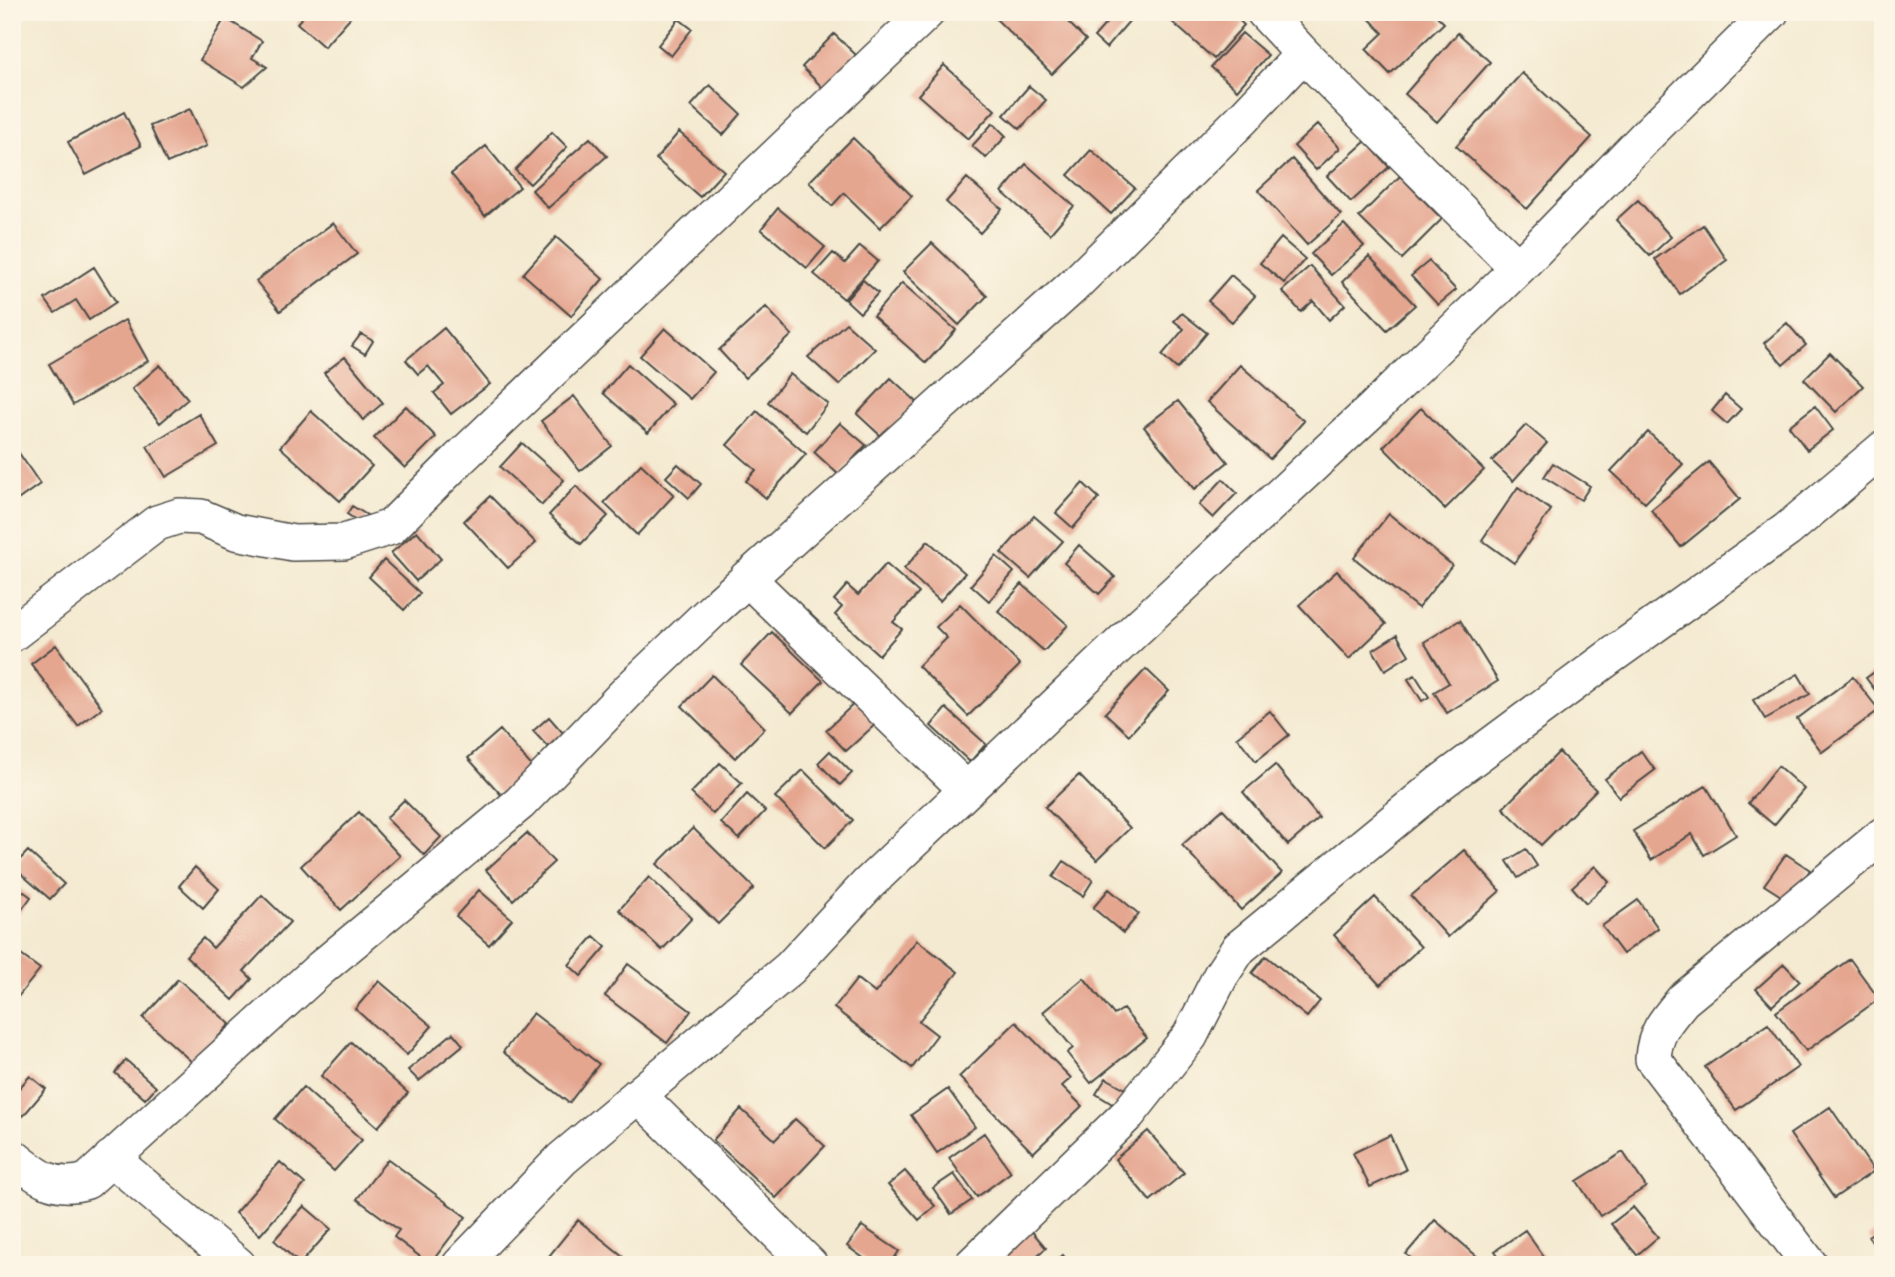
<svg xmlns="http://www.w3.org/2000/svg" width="1895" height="1277" font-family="Delius,sans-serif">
<rect width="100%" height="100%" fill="#fcf5e5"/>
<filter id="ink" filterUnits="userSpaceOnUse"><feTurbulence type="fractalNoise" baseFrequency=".0143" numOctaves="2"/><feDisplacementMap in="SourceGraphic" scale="14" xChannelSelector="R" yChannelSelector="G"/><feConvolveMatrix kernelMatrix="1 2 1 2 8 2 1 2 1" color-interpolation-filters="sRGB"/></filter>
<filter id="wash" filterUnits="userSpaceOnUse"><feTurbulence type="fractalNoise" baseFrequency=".00686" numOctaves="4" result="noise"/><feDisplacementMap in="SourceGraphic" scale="28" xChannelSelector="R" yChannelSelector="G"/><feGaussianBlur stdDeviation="1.57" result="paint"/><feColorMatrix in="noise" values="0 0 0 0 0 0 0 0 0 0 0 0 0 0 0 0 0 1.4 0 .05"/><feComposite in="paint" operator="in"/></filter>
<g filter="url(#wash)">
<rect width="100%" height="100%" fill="#f4ead1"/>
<g id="blocks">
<path fill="#e5a690" d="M307 12H355L324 47 297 23Z
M993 12H1058L1086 40 1052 74 991 14Z
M1084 12H1103L1095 22Z
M1116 12H1137L1106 48 1094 37Z
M1161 12H1230L1244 25 1214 59Z
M1363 12H1433L1444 23 1390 74 1366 49 1383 33Z
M225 18 262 41 252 58 267 67 244 87 200 60Z
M679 19 692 29 671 56 658 45Z
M1242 33 1268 55 1237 90 1211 67Z
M1458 33 1490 62 1437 122 1405 94Z
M834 34 856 55 823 88 802 67Z
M944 65 995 110 968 139 918 95Z
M1522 73 1592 137 1527 209 1456 146Z
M710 85 741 114 723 135 691 106Z
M1029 86 1046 100 1020 129 1004 115Z
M190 109 207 146 167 163 150 126Z
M124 112 141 146 86 175 68 142Z
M993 123 1006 136 986 158 972 146Z
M1318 124 1340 148 1316 170 1294 146Z
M552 132 567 147 530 184 515 170Z
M679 132 724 171 700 197 656 159Z
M590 138 607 156 548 208 532 190Z
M853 138 912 196 880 228 844 193 832 206 809 182Z
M1366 141 1389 167 1351 202 1327 176Z
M486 146 520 187 485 216 451 174Z
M1091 150 1135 188 1111 214 1068 175Z
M1292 159 1341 215 1307 245 1258 190Z
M1026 164 1074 206 1050 234 1002 192Z
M1400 176 1442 219 1402 259 1359 217Z
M967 178 1002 209 980 233 946 202Z
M1638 200 1671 237 1650 256 1616 220Z
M778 208 825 247 807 268 761 229Z
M333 223 357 254 280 311 256 281Z
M1344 224 1364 246 1331 275 1311 254Z
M1703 225 1727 260 1680 294 1655 259Z
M556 237 603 279 571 316 523 274Z
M1281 238 1305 259 1284 283 1260 263Z
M932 243 987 296 959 325 903 272Z
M860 246 878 261 844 299 814 274 833 253 845 263Z
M1369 256 1415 305 1387 330 1342 282Z
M1429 261 1456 290 1438 305 1411 276Z
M1310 266 1345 305 1329 320 1313 301 1301 312 1282 291Z
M94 267 116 302 89 320 76 300 55 313 45 299Z
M1231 275 1255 296 1232 322 1208 301Z
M863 280 878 293 860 313 846 300Z
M902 283 956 330 926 363 873 316Z
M766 307 792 335 745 378 719 350Z
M1182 313 1207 333 1177 369 1162 355 1184 329 1174 321Z
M125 320 148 361 73 405 49 364Z
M846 323 875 349 839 385 808 357Z
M1787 323 1806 345 1783 365 1764 343Z
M444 328 490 384 451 414 434 393 444 385 428 366 418 374 406 360Z
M665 328 714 372 690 399 640 356Z
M361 334 373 341 365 354 352 346Z
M1830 353 1863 386 1836 412 1804 379Z
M345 357 383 403 363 420 324 373Z
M628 364 673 404 648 433 603 393Z
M160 365 188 399 160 423 132 389Z
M1240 365 1304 421 1270 459 1207 402Z
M790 374 828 404 806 432 768 402Z
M891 378 917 402 883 438 857 414Z
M1725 395 1741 409 1727 424 1712 411Z
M574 396 612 446 580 471 541 421Z
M1178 401 1228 462 1195 489 1144 427Z
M406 406 436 437 405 468 374 438Z
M1815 406 1833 430 1807 450 1789 426Z
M1421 408 1484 470 1445 509 1383 447Z
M311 411 372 466 340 501 280 447Z
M757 411 806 454 766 498 746 481 756 470 727 445Z
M199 414 218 446 166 477 147 446Z
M840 423 866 445 839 475 814 452Z
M1526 425 1547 443 1513 481 1492 461Z
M1648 432 1683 464 1645 503 1611 471Z
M522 443 564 480 542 505 500 467Z
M19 453 40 484 12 504V458Z
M1709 462 1740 499 1681 547 1651 510Z
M1553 463 1590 486 1581 500 1544 477Z
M641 464 674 495 637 535 604 503Z
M678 464 701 484 689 498 666 477Z
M1223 479 1237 493 1213 518 1199 505Z
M1083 483 1099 498 1073 528 1056 513Z
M576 486 608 516 581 544 549 515Z
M1518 487 1551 510 1514 563 1482 540Z
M490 496 536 543 508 568 464 521Z
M352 506 367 515 362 524 347 514Z
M1389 514 1452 565 1418 608 1354 558Z
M1034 516 1063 541 1030 578 1001 553Z
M417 531 441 559 416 581 391 553Z
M928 541 965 573 940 601 904 569Z
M1079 545 1115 577 1099 594 1064 563Z
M996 556 1014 572 989 601 971 585Z
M384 560 420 593 404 610 369 577Z
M886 564 919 593 893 622 902 629 879 655 835 615 842 607 834 600 847 585 858 595Z
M1337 571 1386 624 1349 659 1299 605Z
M1022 584 1068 625 1044 651 998 611Z
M960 604 1020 665 968 716 918 666 947 638 936 627Z
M1460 620 1498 681 1447 713 1434 692 1449 683 1424 642Z
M772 632 823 681 792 713 741 665Z
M1397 635 1409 655 1385 670 1373 650Z
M56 645 102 708 78 726 31 664Z
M1883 666V701L1866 678Z
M1146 669 1169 691 1129 735 1105 713Z
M1798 674 1810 694 1765 719 1753 700Z
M712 675 765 728 735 758 682 706Z
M1415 675 1429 697 1422 701 1408 679Z
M1853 677 1879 710 1822 752 1797 719Z
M858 700 878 722 846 751 826 730Z
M946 708 986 744 970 762 931 726Z
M1270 711 1289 735 1256 761 1237 737Z
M549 717 563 733 548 747 533 731Z
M500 730 535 770 504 798 468 758Z
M830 751 852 773 840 785 818 763Z
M1641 751 1655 770 1619 797 1605 779Z
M1559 752 1596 790 1541 845 1503 808Z
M720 763 742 783 713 814 691 793Z
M1275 765 1319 818 1288 845 1243 792Z
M1778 766 1804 789 1774 825 1748 803Z
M803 770 853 820 825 848 775 797Z
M1079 775 1130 828 1097 860 1045 807Z
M1706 786 1736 835 1704 855 1692 834 1651 860 1633 831Z
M747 794 765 811 739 839 721 823Z
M404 800 441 837 424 855 386 818Z
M1223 809 1282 873 1241 910 1182 845Z
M359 812 400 856 341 910 301 866Z
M693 828 754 888 718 924 657 864Z
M527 833 554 862 513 900 486 870Z
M1526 849 1537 866 1518 878 1507 861Z
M1464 850 1500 891 1448 937 1411 896Z
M28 851 64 884 50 899 13 867Z
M1786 854 1810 870 1789 901 1764 885Z
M1064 861 1093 880 1083 896 1053 877Z
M1595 866 1609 882 1586 903 1572 887Z
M195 867 219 889 203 908 179 886Z
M649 877 692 918 662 950 619 910Z
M12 883 31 897 12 923Z
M1109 889 1139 914 1123 933 1093 908Z
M479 890 512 919 489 945 456 916Z
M262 895 290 922 244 971 252 979 233 1000 186 956 203 938 213 948Z
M1375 897 1421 947 1380 985 1334 935Z
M1638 900 1658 928 1623 954 1602 926Z
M594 936 606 947 581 976 569 965Z
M917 940 958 972 919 1021 937 1035 912 1068 834 1008 857 979 875 993Z
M21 955 40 969 17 998 12 994V967Z
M1266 956 1320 1001 1307 1017 1252 973Z
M1850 959 1879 999 1806 1051 1776 1012Z
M628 964 691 1011 667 1043 605 996Z
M1784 964 1800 981 1772 1006 1756 989Z
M1084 978 1114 1015 1123 1009 1147 1038 1091 1083 1067 1053 1073 1048 1043 1012Z
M178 979 230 1024 194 1064 143 1018Z
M379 981 432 1026 407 1055 355 1009Z
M533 1013 599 1064 569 1103 503 1052Z
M1016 1022 1071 1078 1062 1086 1082 1106 1033 1153 959 1077Z
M1768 1024 1798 1067 1736 1110 1705 1067Z
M453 1033 463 1045 419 1081 408 1070Z
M351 1042 408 1093 378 1127 321 1076Z
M126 1060 156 1087 145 1099 115 1073Z
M30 1076 46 1089 23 1116 12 1107V1096Z
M1106 1078 1129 1091 1119 1108 1096 1094Z
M303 1087 362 1140 334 1171 275 1119Z
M948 1089 975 1127 937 1153 911 1115Z
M1830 1107 1874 1171 1834 1198 1790 1134Z
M741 1109 775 1140 795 1119 825 1146 776 1198 713 1140Z
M1148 1131 1184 1173 1150 1201 1115 1159Z
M984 1133 1011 1172 977 1197 949 1158Z
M1390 1135 1406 1170 1370 1187 1353 1153Z
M1623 1152 1646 1187 1600 1216 1577 1181Z
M388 1159 466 1217 430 1264 394 1237 399 1230 357 1199Z
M280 1162 305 1184 260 1235 235 1213Z
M905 1171 935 1206 919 1220 888 1185Z
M954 1174 972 1200 951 1214 933 1188Z
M304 1206 331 1229 300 1264 274 1240Z
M1633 1207 1658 1237 1637 1255 1611 1224Z
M578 1220 624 1257 618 1265H560L549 1256Z
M1435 1220 1487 1265H1419L1406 1254Z
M862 1226 899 1251 890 1265H873L847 1246Z
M1883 1227V1259L1868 1236Z
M1030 1229 1046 1248 1026 1265H988Z
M1525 1230 1545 1259 1537 1265H1505L1495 1251Z
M1063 1255 1071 1265H1052Z"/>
</g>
</g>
<g filter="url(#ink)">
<use href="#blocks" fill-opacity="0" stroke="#494844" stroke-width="2"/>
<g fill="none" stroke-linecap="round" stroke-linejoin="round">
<g stroke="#494844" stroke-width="38">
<path id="minor" d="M1264 12 1303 54 1518 268
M747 578 967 790
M12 634 157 523 179 516 201 517 236 532 293 543 344 542 391 527 459 459 927 12
M638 1095 810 1265
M12 1156C36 1176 55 1191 87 1181L321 968 520 803 630 689 716 607 1071 288 1242 119 1303 54
M111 1158 238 1265
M460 1265 562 1159 790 968 868 884 1134 631 1373 409 1518 268 1650 132 1771 12
M972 1265 1128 1114 1190 1036 1221 975 1239 948 1440 783 1607 659 1787 530 1883 449
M1810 1265 1653 1059C1654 1033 1667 1019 1683 1000L1883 835"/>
</g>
<use href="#minor" stroke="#fff" stroke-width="35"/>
</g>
</g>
<rect width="1895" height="1277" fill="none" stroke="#fcf5e5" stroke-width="42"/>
</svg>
